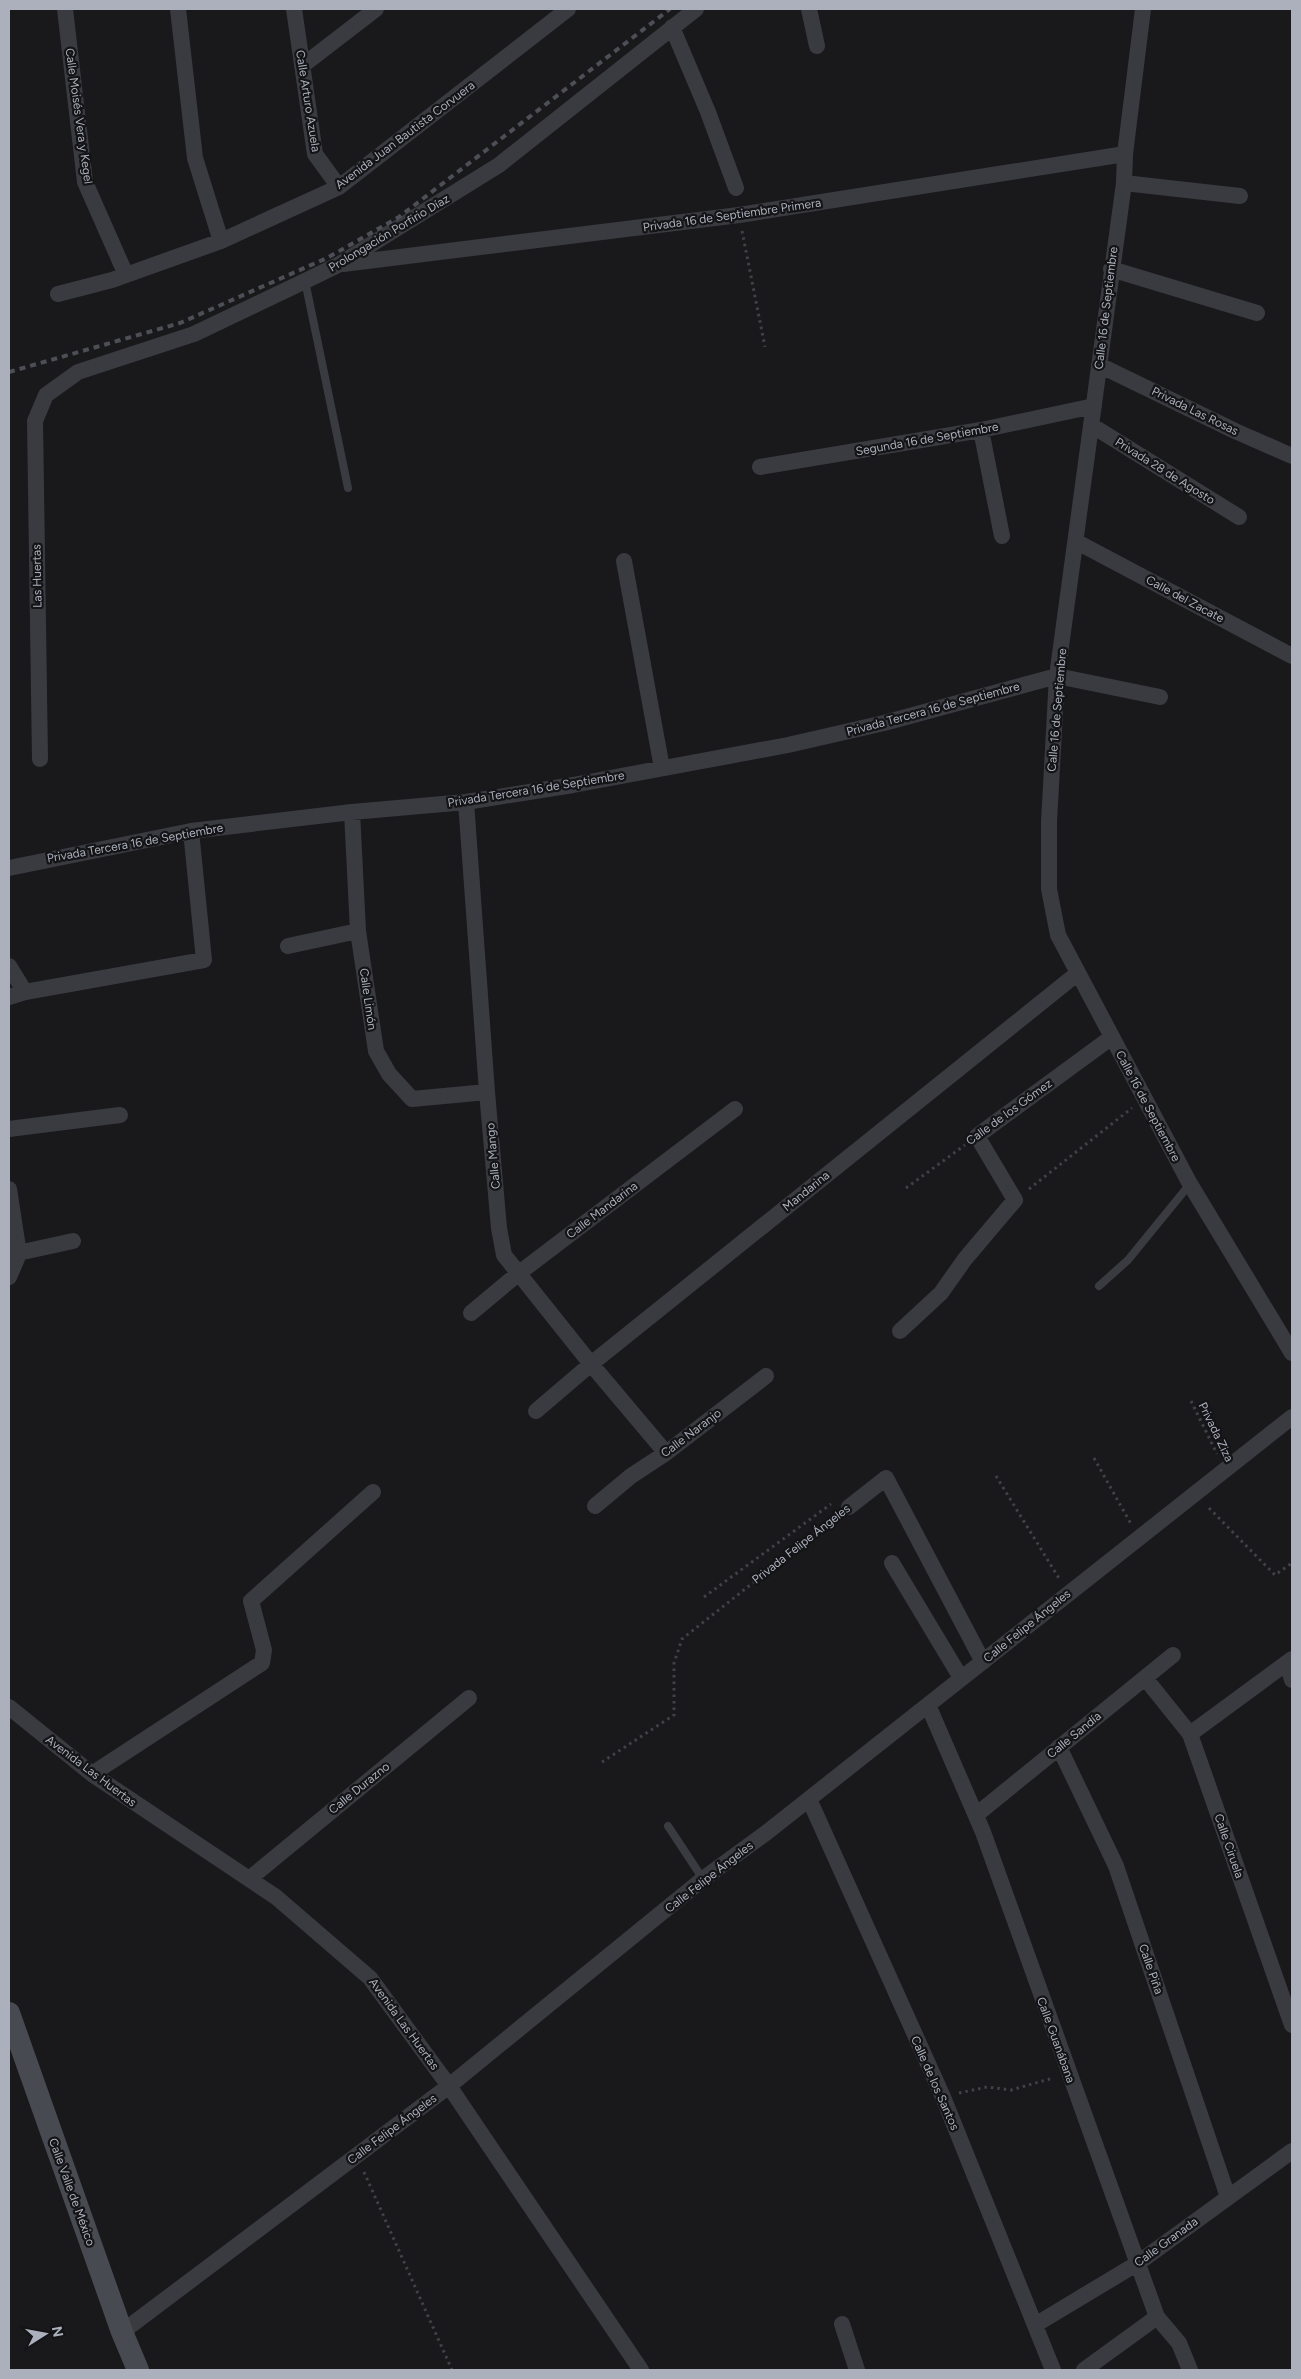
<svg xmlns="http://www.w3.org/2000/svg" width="1301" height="2379" font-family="Figtree,sans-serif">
<rect width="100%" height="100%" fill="#19191c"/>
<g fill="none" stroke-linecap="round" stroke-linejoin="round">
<path stroke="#404248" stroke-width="3" stroke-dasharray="2.5 4" stroke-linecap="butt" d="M742 231 765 347
M906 1188 965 1145
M1029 1189 1132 1108
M1191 1401 1217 1454
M1094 1458 1131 1524
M996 1476 1060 1580
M1209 1508 1275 1575 1292 1563
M704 1597 831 1504
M602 1762 674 1715V1663L682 1639 836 1517
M959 2093 987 2087 1011 2090 1053 2078
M364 2172 452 2370"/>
<path stroke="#3a3b41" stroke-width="8" d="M305 281 348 488
M1099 1286 1128 1260 1190 1184
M668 1826 703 1879"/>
<path stroke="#3a3b41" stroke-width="16" d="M65 9 85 182 126 275
M178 9 195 158 221 241
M294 9 315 154 339 187
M809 9 817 46
M1143 9 1125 154 1124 183 1057 676 1049 822V889L1058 935 1190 1184 1292 1353
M672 27 708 112 736 188
M302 66 376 9
M1124 183 1240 196
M343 264 739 215 1125 154
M1111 269 1257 313
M58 294 112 280 221 241 339 187 568 9
M1099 365 1235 431 1292 456
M1091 425 1239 517
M981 430 1002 536
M760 467 981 430 1094 406
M1077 542 1292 656
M624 561 662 768
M40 759 35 421 46 395 78 372 194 334 305 281 338 265 499 165 696 9
M466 802 487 1092 499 1228 504 1255 591 1364 666 1453
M352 812 358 931 376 1051 389 1074 412 1099 487 1092
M9 868 191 831 352 812 466 802 573 785 788 745 884 723 1057 676 1160 697
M288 946 358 931
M9 966 25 992
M9 997 25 992 204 960 191 831
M9 1129 120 1115
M9 1189 19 1254 9 1277
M9 1255 73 1241
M471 1313 519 1273 735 1109
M900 1331 941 1293 965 1259 1015 1200 977 1136 1112 1037
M536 1411 591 1364 1078 973
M595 1506 631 1476 666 1453 766 1376
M849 1507 886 1478 983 1662
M892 1563 961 1678
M1287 1663 1292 1680
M1145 1678 1190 1734 1292 2025
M928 1705 983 1832 1157 2317 1179 2343 1190 2370
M9 1707 92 1774 276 1897 370 1978 449 2086 641 2370
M1190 1734 1292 1659
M1059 1747 1116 1866 1228 2197
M92 1774 262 1663 264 1650 251 1601 373 1492
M809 1799 943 2097 1053 2370
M976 1815 1173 1655
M249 1879 469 1698
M842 2324 857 2370
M1035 2325 1138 2263 1292 2151
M122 2332 449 2086 703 1879 766 1833 1292 1417
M1084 2370 1157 2317"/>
<path stroke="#484a51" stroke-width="22" d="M9 2013 122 2332 138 2370"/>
<path stroke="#4d4f56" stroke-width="4" stroke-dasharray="6 5" stroke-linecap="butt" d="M9 372 180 323 327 258 399 217 670 9"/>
</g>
<g text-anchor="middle" stroke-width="4.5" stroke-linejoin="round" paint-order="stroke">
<g font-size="12" fill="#abb0bc" stroke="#141417">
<text transform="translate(308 101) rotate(81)" y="4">Calle Arturo Azuela</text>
<text transform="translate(79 116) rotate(82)" y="4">Calle Moisés Vera y Kegel</text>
<text transform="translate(405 135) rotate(-37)" y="4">Avenida Juan Bautista Corvuera</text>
<text transform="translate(732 215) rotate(-8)" y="4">Privada 16 de Septiembre Primera</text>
<text transform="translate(389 233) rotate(-31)" y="4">Prolongación Porfirio Díaz</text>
<text transform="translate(1106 308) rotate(-83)" y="4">Calle 16 de Septiembre</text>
<text transform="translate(1195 411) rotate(26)" y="4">Privada Las Rosas</text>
<text transform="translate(927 439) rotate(-10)" y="4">Segunda 16 de Septiembre</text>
<text transform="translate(1165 471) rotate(32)" y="4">Privada 28 de Agosto</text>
<text transform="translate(37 576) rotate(-91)" y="4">Las Huertas</text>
<text transform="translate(1185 599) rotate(28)" y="4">Calle del Zacate</text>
<text transform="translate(933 709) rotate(-15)" y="4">Privada Tercera 16 de Septiembre</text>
<text transform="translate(1057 710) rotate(-85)" y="4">Calle 16 de Septiembre</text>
<text transform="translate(536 789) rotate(-9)" y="4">Privada Tercera 16 de Septiembre</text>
<text transform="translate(135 843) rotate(-10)" y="4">Privada Tercera 16 de Septiembre</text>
<text transform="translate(368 999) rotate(82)" y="4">Calle Limón</text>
<text transform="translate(1148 1106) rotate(62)" y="4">Calle 16 de Septiembre</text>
<text transform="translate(1009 1112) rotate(-36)" y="4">Calle de los Gómez</text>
<text transform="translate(493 1156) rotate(-95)" y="4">Calle Mango</text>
<text transform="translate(806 1191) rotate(-39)" y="4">Mandarina</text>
<text transform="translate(602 1210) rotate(-37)" y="4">Calle Mandarina</text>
<text transform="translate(1216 1432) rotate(64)" y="4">Privada Ziza</text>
<text transform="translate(691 1433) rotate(-37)" y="4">Calle Naranjo</text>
<text transform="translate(801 1544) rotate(-38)" y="4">Privada Felipe Ángeles</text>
<text transform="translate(1027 1626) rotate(-39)" y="4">Calle Felipe Ángeles</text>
<text transform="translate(1074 1735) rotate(-39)" y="4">Calle Sandía</text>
<text transform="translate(91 1771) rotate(37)" y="4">Avenida Las Huertas</text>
<text transform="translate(359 1788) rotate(-39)" y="4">Calle Durazno</text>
<text transform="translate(1229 1846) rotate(71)" y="4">Calle Ciruela</text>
<text transform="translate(709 1877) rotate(-38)" y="4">Calle Felipe Ángeles</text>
<text transform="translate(1151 1969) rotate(71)" y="4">Calle Piña</text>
<text transform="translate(404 2024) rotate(54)" y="4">Avenida Las Huertas</text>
<text transform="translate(1056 2040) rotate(70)" y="4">Calle Guanábana</text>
<text transform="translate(935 2083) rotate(66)" y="4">Calle de los Santos</text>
<text transform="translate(392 2129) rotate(-37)" y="4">Calle Felipe Ángeles</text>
<text transform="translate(72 2192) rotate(70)" y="4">Calle Valle de México</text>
<text transform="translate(1166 2242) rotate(-36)" y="4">Calle Granada</text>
</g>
</g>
<rect width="1301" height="2379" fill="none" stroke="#abb0bc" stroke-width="20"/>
<g transform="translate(45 2334) rotate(79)" stroke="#141417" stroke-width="4" paint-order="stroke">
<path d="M0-4L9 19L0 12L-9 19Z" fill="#abb0bc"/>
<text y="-8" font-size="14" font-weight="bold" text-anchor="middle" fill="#abb0bc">N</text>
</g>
</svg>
